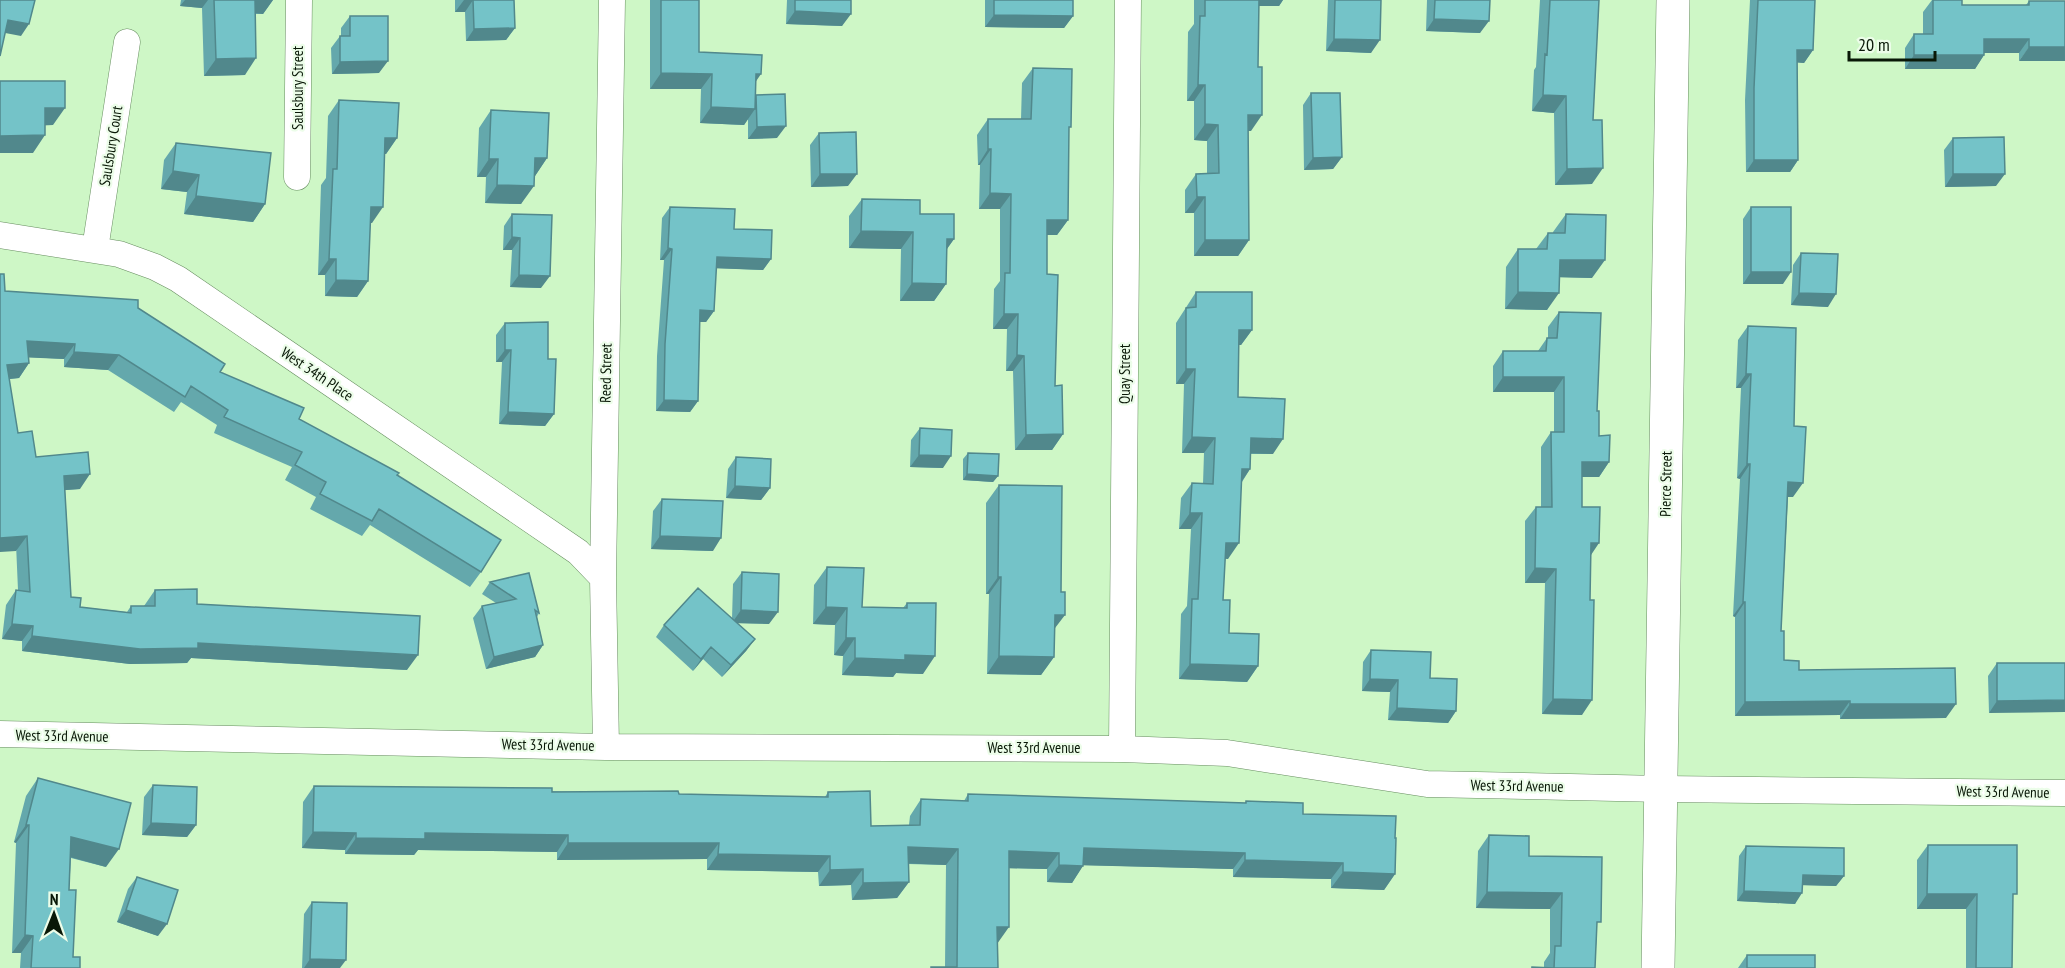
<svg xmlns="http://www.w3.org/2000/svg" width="2065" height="968" font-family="'PT Sans Narrow',sans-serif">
<rect width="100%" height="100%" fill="#cef7c6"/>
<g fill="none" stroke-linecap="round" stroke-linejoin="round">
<g stroke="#678d60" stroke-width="27">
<path id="street" d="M297 177 299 0
M0 235 119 254 155 267 178 279 578 552 603 578
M95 249 127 42
M0 734 606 747 1122 749 1227 753 1427 784 1662 789 2065 793
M606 747 603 578 612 0
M1122 749 1128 0"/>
</g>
<g stroke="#678d60" stroke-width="34">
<path id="secondary" d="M1658 968 1673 0"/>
</g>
<use href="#street" stroke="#fff" stroke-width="26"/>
<use href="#secondary" stroke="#fff" stroke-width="33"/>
</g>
<path fill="#64a8ac" d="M181 0H273L263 14H255L245 75 204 76 202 8 180 6Z
M455 0H514L515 28 506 40 466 41 465 12H455Z
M650 0H699V52L756 81 755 96 777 138 748 139V119L744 125 700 123 701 89H650Z
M787 0H851L842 26 786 24Z
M985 0H1073V16L1064 28 985 27Z
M1194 0H1283L1279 6H1259L1251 131H1248L1249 240 1238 256H1194V213H1185V190L1196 174H1207V141L1194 140V101H1187L1188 32 1194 24Z
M1328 0H1381L1371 53 1326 51Z
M1427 0H1490L1480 33 1426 31Z
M1540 0H1599L1593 120 1592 184 1555 185 1554 113 1532 111 1534 70 1536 67Z
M1750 0H1815L1813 50 1804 63 1797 62 1798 160 1790 172H1746L1745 100Z
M1932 0H1962V5H2026L2029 1H2065L2019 61V53H1984V55L1975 69H1905V48L1914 34H1923V12Z
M350 16 379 73 332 74 331 48 340 36H341V28Z
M1033 68 1069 130 1068 220 1057 235H1047V274L1055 386 1063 434 1052 450H1015L1013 371H1006L1007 329H993L994 289 1000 281V209H979L980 165H978L977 135 988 119H1021L1022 83Z
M1311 93 1342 157 1333 169 1304 170 1303 105Z
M339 100 397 138 386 154H385L372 223H370L368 281 357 297 325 296V275H318L321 185 326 178 328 116Z
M491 110 547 158 535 176 521 204 485 203 486 177H477L479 128Z
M819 133 848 186 811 187 810 145Z
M1953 138 1996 186 1945 187 1944 150Z
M176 143 265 204 253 222 184 214 187 192 161 189 164 160Z
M862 199 920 214 954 239 947 249 946 284 934 301H900L901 249 849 248V216Z
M670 207 734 229 771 259 763 270 716 268 714 311 706 322H700L698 401 690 412 656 411 657 356 664 260H660L662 218Z
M1751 207 1783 284H1743V219Z
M512 214 541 288 510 287 512 250H503L504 226Z
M1566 214 1592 278 1560 277 1547 310 1505 309 1506 267 1518 249H1536L1548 233H1553V232Z
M1801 253 1828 307 1791 305 1793 265Z
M5 291 138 308 220 372 299 419 397 475 481 572 470 587 370 525 362 536 310 509 316 497 285 480 292 467 214 433 217 425 181 402 174 412 108 370 64 367V359L29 357V363L19 378 9 379 18 433 36 457 80 489 65 490 71 597 80 607 127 612 131 606H144L155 590 197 604 407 670 191 658 187 663 130 664 22 651V641L2 639 6 605 16 590H18Z
M1196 292 1252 330 1241 345H1239L1238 397 1273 454H1251L1250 469 1242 482 1228 559 1225 558 1223 600 1229 633 1258 666 1247 682 1179 679 1181 614 1187 606 1191 529H1179L1181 498 1192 483 1203 484 1204 453H1182L1184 384H1176V323Z
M1559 312 1597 411 1599 436 1609 462 1599 477H1582V507L1591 556 1582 715 1542 714 1545 583H1525V521L1536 507H1541V447L1551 432H1554V392H1493V366L1503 351H1538L1547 338H1548V327Z
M505 323 548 359 554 414 545 426 499 424 502 362H496V335Z
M1748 326 1793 497H1788L1781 631 1784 660 1799 670 1946 718 1840 719V715L1735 716V617L1733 616 1740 479 1737 478 1741 388H1736L1738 340Z
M920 428 943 468 910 467 911 440Z
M968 453 998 476 993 482 963 480V459Z
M736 457 770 488 761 500 726 498 728 469Z
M999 485 1054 657 1041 675 987 674 989 594H986V503Z
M662 499 713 551 651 549 653 511Z
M827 567 862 607 903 608 907 603 923 674 896 673 893 677 842 675 843 656 834 655 835 625 813 624 814 585Z
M742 572 769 624 736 623 755 639 746 651 722 677 703 659 693 671 656 637 664 625 732 619 733 584Z
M490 582 539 613 537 617 543 645 535 657 486 669 473 618 482 606 496 603 482 594Z
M1371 650 1430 678 1456 711 1448 723 1388 720 1390 692 1362 691 1363 662Z
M1997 663H2065L1989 713 1988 676Z
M38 778 106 867 71 858 69 890 73 957 80 968H20L21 953H12L16 843 14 842 26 796Z
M153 785 196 825 187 837 142 835 144 797Z
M314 786 825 797 828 792 871 826 909 825 910 816 921 799 964 801 968 794 1245 803 1246 801 1303 814 1395 838V874L1384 890 1331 888V879L1233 877V869L1083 865 1072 883 1047 882V869L1009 868 997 943 998 968H931V967H945L946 865 908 864 909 882 897 898 852 900 851 885 819 886 818 872 707 870V859L557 860V852L418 850 414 855 345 854V850L302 848 303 802Z
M1489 835 1529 856 1597 929 1595 968H1531L1532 967H1544V962L1550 953V909L1476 908 1478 851Z
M1928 845 2013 900 2012 968H1966V909H1917V860Z
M1746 846 1844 876 1836 886 1803 885 1795 904 1737 901 1739 856Z
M137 877 158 936 117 922 128 889Z
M312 902 340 968H302L304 914Z
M1747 955 1815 968H1738Z"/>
<path fill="#51888c" d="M185 0H208L202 8 180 6Z
M252 0H273L263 14 243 12Z
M464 0H473L465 12H455Z
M1252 0H1283L1279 6H1248Z
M795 11 851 14 842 26 786 24Z
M994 15 1073 16 1064 28 985 27Z
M1434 19 1489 21 1480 33 1426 31Z
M8 20 29 24 21 36 0 32Z
M515 28 506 40 466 41 474 29Z
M1334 39 1380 40 1371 53 1326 51Z
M1984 39H2029L2019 53H1975Z
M2029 47H2065V61H2019Z
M1797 50H1813L1804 63 1789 62Z
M1914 55H1984L1975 69H1905Z
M256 58 245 75 204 76 216 59Z
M388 61 379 73 332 74 340 62Z
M661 73 712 74 701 89H650Z
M756 74H761L750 90Z
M1198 85H1205L1194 101H1187Z
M1543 95 1566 96 1554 113 1532 111Z
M711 107 755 109 744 125 700 123Z
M45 108H65L53 125 32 126Z
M1248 115H1262L1251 131H1236Z
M1205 124 1218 125 1207 141 1194 140Z
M786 126 777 138 748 139 757 127Z
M45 135 33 153H0V136Z
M385 138H397L386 154H374Z
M988 149H991L980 165H978Z
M1342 157 1333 169 1304 170 1313 158Z
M535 158H547L535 176Z
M489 159H498L486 177H477Z
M1754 160H1798L1790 172H1746Z
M1603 168 1592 184 1555 185 1567 169Z
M173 171 199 175 187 192 161 189Z
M820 174H857L848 186 811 187Z
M1953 174H2005L1996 186 1945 187Z
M497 185 534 186 521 204 485 203Z
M990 193 1011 194 1000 209H979Z
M196 196 265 204 253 222 184 214Z
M1197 197H1205L1194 213H1185Z
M371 207H383L372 223H360Z
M1047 220H1068L1057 235H1036Z
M861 231 913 232 901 249 849 248Z
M512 237 520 238 512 250H503Z
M947 239H954L941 257Z
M1205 240H1249L1238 256H1194Z
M668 248 672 249 664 260H660Z
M717 257 771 259 763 270 709 268Z
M329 259H336L325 275H318Z
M1560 260H1605L1592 278 1548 277Z
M1751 272H1791L1783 284H1743Z
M519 275 550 276 541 288 510 287Z
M336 280 368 281 357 297 325 296Z
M912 283 946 284 934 301H900Z
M1518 292 1559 293 1547 310 1505 309Z
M1799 293 1836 294 1828 307 1791 305Z
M700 310 714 311 706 322H692Z
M1004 314H1018L1007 329H993Z
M1239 330H1252L1241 345H1228Z
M27 341 75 344 64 359 17 357Z
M505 350H511L502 362H496Z
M74 352 119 355 108 370 64 367Z
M1017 355 1024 356 1013 371H1006Z
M29 363 19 378 0 380 7 365Z
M1186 369H1195L1184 384H1176Z
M1746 374H1751L1741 388H1736Z
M1503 377H1564L1554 392H1493Z
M664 400 698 401 690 412 656 411Z
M508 412 554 414 545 426 499 424Z
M1063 434 1052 450H1015L1026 435Z
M1192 437 1215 438 1204 453H1182Z
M1251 438 1283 439 1273 454 1241 453Z
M919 455 951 456 943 468 910 467Z
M1582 462H1609L1599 477H1572Z
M1747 464H1750L1740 479 1737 478Z
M1242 469H1250L1240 484Z
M90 474 80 489 53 491 64 476Z
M967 474 998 476 993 482 963 480Z
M1788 482 1803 483 1793 497H1778Z
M735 486 770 488 761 500 726 498Z
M1190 513H1202L1191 529H1179Z
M27 536 16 551 0 552V538Z
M660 536 721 538 713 551 651 549Z
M1226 543H1239L1228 559 1215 558Z
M1591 543H1599L1589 558Z
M1535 568 1556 569 1545 583H1525Z
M998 577H1001L989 594H986Z
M1743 602H1745L1735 617 1733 616Z
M826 607 847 608 835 625 813 624Z
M741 610 778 612 769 624 732 623Z
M1055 615H1065L1052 632Z
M12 624 33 626 22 641 2 639Z
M32 636 198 643 418 655 407 670 191 658 187 663 130 664 22 651Z
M846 638H855L843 656 834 655Z
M755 639 746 651 722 677 731 665Z
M543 645 535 657 486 669 494 657Z
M711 647 703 659 693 671 701 659Z
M905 655 935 656 923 674 896 673 893 677 842 675 855 658Z
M999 656 1054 657 1041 675 987 674Z
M1190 664 1258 666 1247 682 1179 679Z
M1370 679 1398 680 1390 692 1362 691Z
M1553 699 1592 700 1582 715 1542 714Z
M2065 700V712L1989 713 1997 701Z
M1850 701 1840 715 1735 716 1745 702Z
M1850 704H1956L1946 718 1840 719Z
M1397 708 1456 711 1448 723 1388 720Z
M151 823 196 825 187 837 142 835Z
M26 825H29L16 843 14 842Z
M313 832 356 833 345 850 302 848Z
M425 833 568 835 557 852 418 850 414 855 345 854 356 838Z
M71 837 119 849 106 867 59 854Z
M568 843H719L707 859 557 860Z
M908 847 958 849 946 865 896 863Z
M1084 848 1245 853 1233 869 1072 865Z
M1009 851 1059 853 1047 869 998 868Z
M718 854 830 856 818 872 707 870Z
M1245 860 1343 863 1331 879 1233 877Z
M1059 865 1083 866 1072 883 1047 882Z
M863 869 851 885 819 886 830 870Z
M1343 872 1395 874 1384 890 1331 888Z
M1803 875 1844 876 1836 886 1796 885Z
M909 882 897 898 852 900 863 883Z
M1744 891 1802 893 1795 904 1737 901Z
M1487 892 1562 893 1550 909 1476 908Z
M1927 894H1977L1966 909H1917Z
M126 910 167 924 158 936 117 922Z
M997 927H1009L997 944Z
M25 935 33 936 21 953H12Z
M310 959 346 960 340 968H304Z"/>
<path fill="#74c3c8" stroke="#51888c" stroke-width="1.5" d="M0 0H35L29 24 8 20 0 56Z
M214 0H255L256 58 216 59Z
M466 0H514L515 28 474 29 473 0Z
M661 0H699V52L762 55 761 74H756L755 109 711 107 712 74 661 73Z
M795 0H851V14L795 11Z
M994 0H1073V16L994 15Z
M1205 0H1259L1258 67H1262V115H1248L1249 240H1205V197H1197L1196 174 1219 173 1218 125 1205 124V85H1198L1200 16H1205Z
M1335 0H1381L1380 40 1334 39Z
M1435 0H1490L1489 21 1434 19Z
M1550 0H1599L1593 120H1602L1603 168 1567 169 1566 96 1543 95 1545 54 1547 55Z
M1758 0H1815L1813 50H1797L1798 160H1754V88Z
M1933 0H1962V5H2029V1H2065V47H2029V39H1984V55H1914V34H1933Z
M350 16H388V61L340 62V36H350Z
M1033 68 1072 69 1071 127H1069L1068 220H1047V274L1058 275 1055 386 1062 385 1063 434 1026 435 1024 356 1017 355 1018 314H1004L1005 273H1010L1011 194 990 193 991 149H988V119H1031Z
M0 81H65V108H45V135L0 136Z
M1311 93H1340L1342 157 1313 158Z
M785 94 786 126 757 127 756 95Z
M339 100 399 103 397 138H385L383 207H371L368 281 336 280V259H329L333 169H337Z
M491 110 549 113 547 158H535L534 186 497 185 498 159H489Z
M856 132 857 174H820L819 133Z
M2004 137 2005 174H1953V138Z
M176 143 271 153 265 204 196 196 199 175 173 171Z
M862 199 920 200V214H954V239H947L946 284 912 283 913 232 861 231Z
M670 207 735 209 734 229 772 230 771 259 717 257 714 311 700 310 698 401 664 400 665 344 672 249 668 248Z
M1751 207H1791V272H1751Z
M512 214 552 215 550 276 519 275 520 238 512 237Z
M1566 214 1606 215 1605 260H1560L1559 293 1518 292V249H1547L1548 233H1565Z
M1801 253 1838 254 1836 294 1799 293Z
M0 274H4L5 291 138 300V308L225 364 220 372 304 408 299 419 399 473 397 475 501 540 481 572 379 509 372 521 320 494 326 482 295 465 302 452 224 417 228 410 191 386 185 397 119 355 74 352 75 344 27 341 29 363 7 365 18 433 32 431 36 457 88 452 90 474 64 476 71 597 81 598 80 607 131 613V606H155V590L197 589V604L420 616 418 655 198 643V648L140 649 32 636 33 626 12 624 16 590 30 592 27 536 0 538Z
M1196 292H1252V330H1239L1238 397 1285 399 1283 439 1251 438 1250 469H1242L1239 543H1226L1223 600H1230L1229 633 1259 634 1258 666 1190 664 1192 599H1198L1202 513H1190L1192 483 1213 484 1215 438 1192 437 1195 369H1186V308L1196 307Z
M1559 312 1601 313 1597 411H1599V436L1610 435 1609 462H1582V507H1600L1599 543H1591L1590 600H1594L1592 700 1553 699 1556 569 1535 568 1536 507H1552L1551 432H1564V377H1503V351H1546L1547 338H1557Z
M548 322V359H556L554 414 508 412 511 350H505V323Z
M1748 326 1796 328 1794 426 1806 427 1803 483 1788 482 1781 631H1784V660L1799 661V670L1955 668 1956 704H1850V701L1745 702V602H1743L1750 464H1747L1751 374H1746Z
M920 428 952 430 951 456 919 455Z
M968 453 999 454 998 476 967 474Z
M736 457 771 459 770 488 735 486Z
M999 485 1062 486 1061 592H1065V615H1055L1054 657 999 656 1001 577H998Z
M662 499 723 501 721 538 660 536Z
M827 567 864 568 862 607 907 608V603H936L935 656 905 655V660L855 658V638H846L847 608 826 607Z
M742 572 779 574 778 612 741 610Z
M529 573 539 613 535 610 543 645 494 657 482 606 516 599 490 582Z
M698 588 755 639 731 665 711 647 701 659 664 625Z
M1371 650 1431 652 1430 678 1457 679 1456 711 1397 708 1398 680 1370 679Z
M1997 663H2065V700L1997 701Z
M38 778 131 803 119 849 71 837 69 890H76L73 957H80V968H31L33 936 25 935 29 825H26Z
M153 785 197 787 196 825 151 823Z
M314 786 552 788V792L678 791 679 794 828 797V792L870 791 871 826 920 825 921 799 968 801V794L1246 803V801L1303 803V814L1396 816 1395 838H1396L1395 874 1343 872V863L1245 860V853L1084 848 1083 866 1059 865V853L1009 851V927H997L998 968H931V967H957L958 849 908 847 909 882 863 883V869L830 870V856L718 854 719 843H568V835L425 833V839L356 838V833L313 832Z
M1489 835 1529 836V856L1602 857 1601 922H1597L1595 968H1532V967L1554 968 1555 946H1561L1562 893 1487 892Z
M1928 845H2017V894H2013L2012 968H1976L1977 894H1927Z
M1746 846 1844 848V876L1803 875 1802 893 1744 891Z
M137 877 178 890 167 924 126 910Z
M312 902 347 903 346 960 310 959Z
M1747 955H1815V968H1747Z"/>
<g text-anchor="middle" stroke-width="4.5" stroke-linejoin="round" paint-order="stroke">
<g font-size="15" fill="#091807" stroke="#ecfde9">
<text transform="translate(298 88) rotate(-90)" y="5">Saulsbury Street</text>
<text transform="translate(111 146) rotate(-81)" y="5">Saulsbury Court</text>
<text transform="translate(606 373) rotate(-89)" y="5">Reed Street</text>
<text transform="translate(317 374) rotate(34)" y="5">West 34th Place</text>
<text transform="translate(1125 374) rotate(-90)" y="5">Quay Street</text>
<text transform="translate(1666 484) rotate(-89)" y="5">Pierce Street</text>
<text transform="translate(62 736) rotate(1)" y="5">West 33rd Avenue</text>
<text transform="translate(548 745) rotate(1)" y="5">West 33rd Avenue</text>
<text x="1034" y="753">West 33rd Avenue</text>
<text transform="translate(1517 786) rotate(1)" y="5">West 33rd Avenue</text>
<text transform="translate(2003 792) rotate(1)" y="5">West 33rd Avenue</text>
</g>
</g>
<g transform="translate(54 914) rotate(1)" stroke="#ecfde9" stroke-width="4.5" paint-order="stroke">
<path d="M0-4.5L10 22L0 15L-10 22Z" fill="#091807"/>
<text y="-9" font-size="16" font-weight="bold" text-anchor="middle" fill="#091807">N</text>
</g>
<path d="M1849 51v9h86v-9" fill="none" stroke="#091807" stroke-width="3"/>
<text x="1858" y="51" font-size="18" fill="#091807" stroke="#ecfde9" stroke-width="4.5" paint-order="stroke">20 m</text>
</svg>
